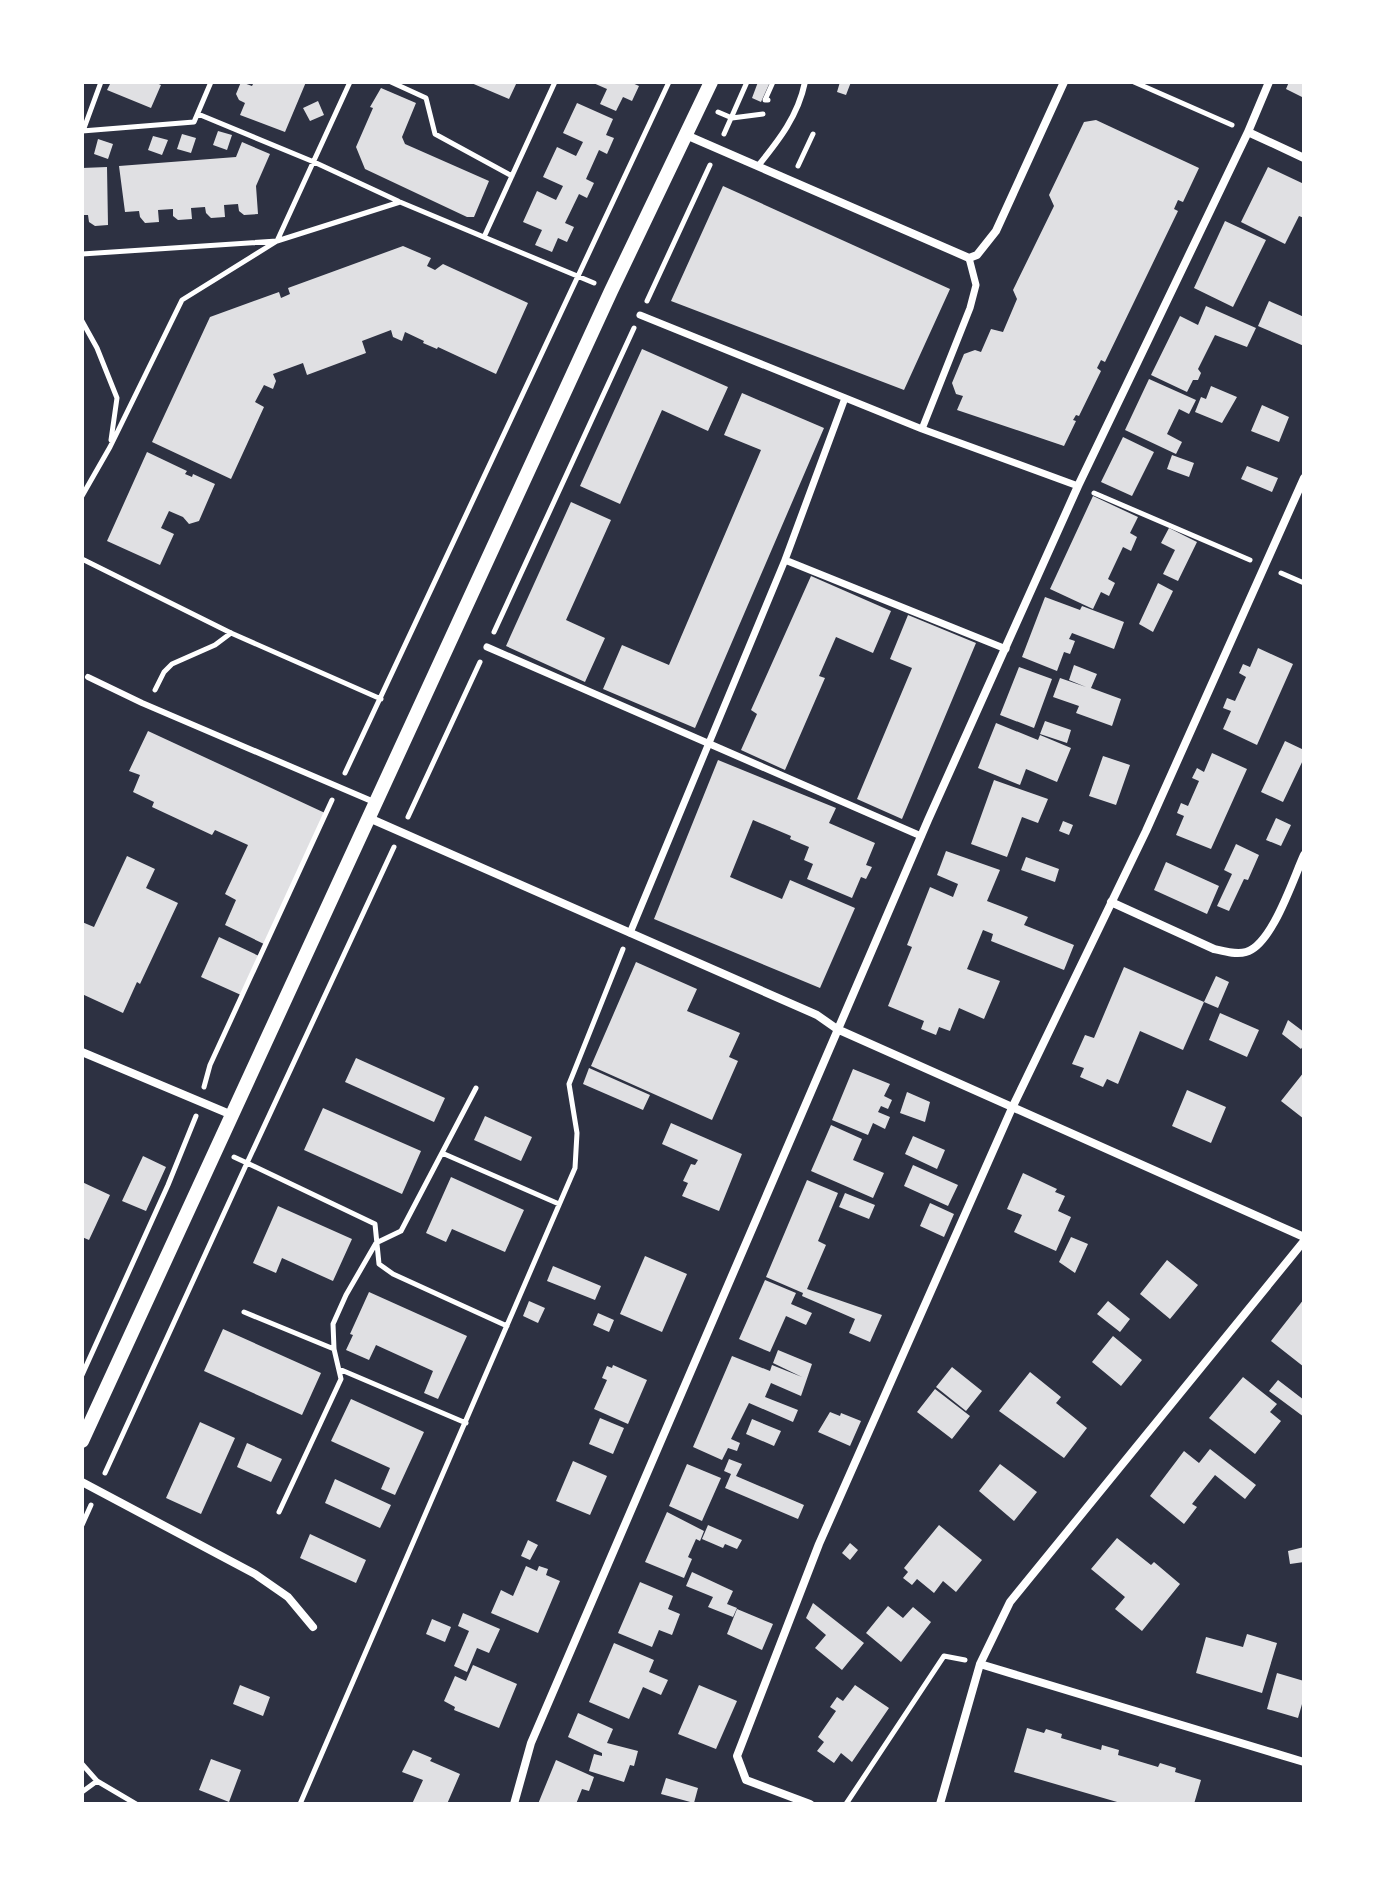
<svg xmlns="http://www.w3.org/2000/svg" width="1386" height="1886" font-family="Inter,sans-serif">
<rect width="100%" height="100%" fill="#2d3142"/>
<path fill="#e0e0e3" d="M111 82H154L161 85 151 108 107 90Z
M241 82 252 86 254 82H306L285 132 240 115 245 103 239 100 236 94Z
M469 82H517L509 99Z
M591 82H630L639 86 632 101 623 97 616 111 600 104 607 89Z
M758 82H770L761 102 752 98Z
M840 82H851L846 95 837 92Z
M1289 82H1304V98L1286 89Z
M381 88 416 103 402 137 405 144 489 181 474 217H467L365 169 356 147 373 108 370 107Z
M318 101 324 115 310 121 303 108Z
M577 103 613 119 606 135 614 138 607 154 599 150 586 179 594 183 587 198 579 194 565 223 574 227 567 242 558 238 552 252 535 245 542 230 523 222 537 191 556 200 563 186 543 177 557 147 576 156 583 142 563 133Z
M1096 120 1199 168 1183 202 1178 200 1174 209 1178 211 1105 362 1101 360 1097 368 1101 371 1079 416 1076 415 1073 420 1076 421 1064 446 957 410 963 396 956 394 952 383 964 354 975 350 981 352 991 329 1003 332 1017 299 1013 290 1054 206 1049 195 1084 122Z
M218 131 232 135 227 150 213 145Z
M182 134 196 138 191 153 177 149Z
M153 136 168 140 162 155 148 150Z
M98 139 113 144 108 159 94 154Z
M242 142 270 154 256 186 258 214 244 215 239 211 238 204 224 205 225 217 211 218 206 213 205 207 191 208 192 219 178 220 173 216V209L158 210 159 222 145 223 140 217 139 211 125 212 119 166 236 157Z
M107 167 108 225 95 226 89 222 88 215H82V168Z
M1268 167 1304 184V218L1299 216 1285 244 1241 222Z
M723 186 950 289 904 390 671 301Z
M1225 221 1266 240 1233 307 1194 288Z
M403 246 431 258 427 266 435 270 443 264 528 303 496 374 438 347 437 349 423 343 424 341 405 332 402 341 393 337 391 330 362 341 366 353 307 375 303 363 273 374 276 381 273 389 264 385 255 402 264 407 231 479 152 442 210 317 279 292 281 298 290 294 288 288Z
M1269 301 1304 317V346L1258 326Z
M1206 306 1256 328 1247 347 1215 335 1198 369 1201 373 1198 380H1193L1187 392 1151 375 1180 316 1198 325Z
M642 349 728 387 708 431 662 410 620 504 580 486Z
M1149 379 1196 400 1189 414 1179 409 1167 434 1182 442 1176 454 1125 430Z
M1211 386 1237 397 1222 423 1195 412 1201 397 1206 399Z
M742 393 824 428 695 728 603 689 622 645 669 665 761 450 724 435Z
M1262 405 1289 417 1279 442 1251 431Z
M1123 437 1154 452 1132 496 1101 482Z
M147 452 187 471 185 474 192 477 193 474 215 484 199 521 189 524 183 517 169 511 161 528 174 534 160 565 107 541Z
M1172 455 1194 463 1189 477 1167 469Z
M1247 466 1278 478 1272 492 1241 479Z
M1093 496 1138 517 1130 533 1137 537 1131 551 1123 547 1108 579 1115 583 1109 596 1101 592 1093 609 1050 589Z
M571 502 611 520 566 620 605 638 585 682 506 646Z
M1169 528 1197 542 1178 581 1163 574 1175 550 1161 543Z
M811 576 891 611 873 653 836 637 819 676 825 678 785 770 741 750 757 714 751 710Z
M1158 583 1173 591 1153 632 1139 624Z
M1045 597 1080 610 1082 606 1124 622 1114 649 1072 633 1069 639 1075 641 1070 654 1064 652 1057 671 1022 657Z
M908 615 976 643 902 819 857 799 912 668 890 659Z
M1258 648 1293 664 1257 745 1223 729 1231 711 1223 708 1227 698 1235 701 1246 677 1239 673 1243 664 1250 667Z
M1074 665 1097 674 1091 688 1121 699 1112 726 1076 713 1079 706 1053 697 1060 678 1086 687 1069 680Z
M1019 667 1052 679 1034 728 1000 715Z
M1045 721 1071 730 1067 743 1040 734Z
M996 723 1038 740 1040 735 1071 748 1057 782 1026 769 1020 785 978 768Z
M148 731 325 813 264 944 225 925 236 900 225 894 248 845 215 830 212 835 152 807 154 802 133 792 140 775 129 771Z
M1285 741 1304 750V758L1283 802 1261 792Z
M1212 753 1247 769 1211 849 1176 835 1184 816 1177 813 1181 803 1188 806 1199 781 1192 778 1197 768 1204 772Z
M1103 756 1130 765 1116 805 1089 796Z
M718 760 836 808 829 823 875 843 866 865 872 867 866 879 861 877 852 898 807 879 813 864 804 860 809 847 790 839 791 836 753 820 730 877 782 899 790 880 855 908 820 988 654 919Z
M994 780 1048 799 1038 823 1022 817 1007 857 971 844Z
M1276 818 1291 825 1281 846 1266 840Z
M1063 821 1073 825 1069 835 1059 831Z
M1236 844 1259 855 1248 880 1244 879 1229 911 1217 906 1232 874 1224 870Z
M946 851 1000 870 987 901 1028 917 1024 925 1074 945 1064 970 991 941 993 934 983 930 967 969 1000 981 984 1019 959 1008 950 1031 939 1027 936 1035 921 1029 924 1021 888 1006 912 947 907 945 930 887 953 897 958 884 937 875Z
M127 856 155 869 146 888 178 903 140 984 137 982 123 1013 82 994V922L94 927Z
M1026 857 1059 869 1055 882 1021 870Z
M1166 862 1219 886 1207 914 1154 890Z
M219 937 259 956 241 995 201 977Z
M636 962 697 989 687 1011 740 1033 729 1057 738 1061 712 1120 591 1066Z
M1124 967 1204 1002 1216 976 1229 982 1218 1008 1204 1002 1183 1050 1140 1031 1118 1084 1107 1079 1103 1087 1080 1077 1084 1068 1072 1064 1085 1035 1094 1038Z
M1220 1013 1259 1030 1247 1057 1209 1040Z
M1288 1020 1304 1032V1045L1301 1049 1282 1034Z
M356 1058 445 1098 434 1122 345 1082Z
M589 1068 650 1095 643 1110 583 1084Z
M853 1069 890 1084 884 1096 892 1100 888 1109 881 1106 878 1112 890 1117 885 1129 873 1123 868 1135 832 1120Z
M1304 1072V1119L1281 1101Z
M1187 1090 1226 1107 1211 1143 1172 1126Z
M907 1092 930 1102 925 1122 900 1113Z
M323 1108 421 1151 402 1194 304 1150Z
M485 1116 532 1137 521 1161 474 1140Z
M671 1123 742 1154 719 1211 682 1196 688 1183 683 1181 691 1164 695 1165 698 1160 662 1144Z
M831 1125 862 1139 853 1160 884 1173 873 1198 811 1171Z
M913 1136 945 1150 937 1169 905 1154Z
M143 1156 166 1167 146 1211 122 1201Z
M913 1165 958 1185 948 1206 904 1186Z
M1023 1173 1057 1189 1055 1192 1065 1196 1058 1211 1071 1217 1056 1251 1014 1232 1022 1215 1007 1209Z
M451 1177 524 1210 505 1252 452 1229 446 1242 426 1233Z
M807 1180 838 1193 818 1241 826 1245 807 1289 882 1315 870 1342 849 1333 855 1319 802 1296 803 1293 766 1277Z
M82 1182 110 1195 89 1240 82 1237Z
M845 1193 875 1205 869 1219 839 1207Z
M930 1203 954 1214 944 1237 920 1226Z
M278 1206 352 1239 333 1281 282 1258 276 1273 253 1263Z
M1071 1237 1088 1244 1075 1273 1059 1262Z
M645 1256 687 1274 662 1332 620 1314Z
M1167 1260 1198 1285 1170 1319 1140 1294Z
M553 1266 601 1286 595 1300 547 1281Z
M765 1280 796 1293 791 1304 812 1313 806 1325 786 1316 770 1352 739 1339Z
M369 1292 467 1336 438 1399 424 1393 433 1371 376 1345 369 1360 346 1350 353 1335 350 1334Z
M1304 1299V1367L1271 1341Z
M529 1301 545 1308 538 1323 523 1316Z
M1108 1301 1130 1319 1120 1332 1097 1314Z
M598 1313 614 1320 609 1332 593 1325Z
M223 1329 321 1373 302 1415 204 1371Z
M1113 1336 1142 1360 1121 1386 1092 1362Z
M778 1350 812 1364 801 1396 771 1383 765 1397 798 1410 793 1422 749 1403 731 1439 740 1443 737 1451 728 1448 722 1460 693 1447 732 1356 770 1371 772 1365 802 1377 773 1363Z
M613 1365 647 1380 628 1424 594 1409 607 1380 602 1378 607 1366 612 1368Z
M952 1367 982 1391 966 1411 936 1387Z
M1030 1372 1061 1397 1056 1403 1087 1428 1064 1458 999 1411Z
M1243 1377 1277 1404 1270 1412 1281 1421 1255 1454 1209 1418Z
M1278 1380 1304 1400V1417L1269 1391Z
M935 1389 970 1416 952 1439 917 1412Z
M351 1399 424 1432 395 1495 381 1489 390 1468 331 1441Z
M830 1412 840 1416 841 1413 861 1421 850 1446 818 1432Z
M600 1418 624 1428 613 1454 589 1444Z
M752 1419 781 1431 774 1446 746 1434Z
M200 1422 235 1438 201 1514 166 1498Z
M247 1443 282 1459 271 1482 237 1467Z
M1210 1449 1256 1485 1245 1499 1215 1475 1192 1504 1197 1507 1184 1524 1150 1496 1184 1451 1199 1463Z
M729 1459 742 1464 736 1476 804 1505 798 1519 725 1488 731 1474 724 1471Z
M573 1461 607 1476 590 1515 556 1501Z
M687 1464 721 1478 702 1521 669 1506Z
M1000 1464 1037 1492 1014 1521 979 1491Z
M335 1479 391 1505 380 1528 325 1503Z
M667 1512 704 1531 700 1541 696 1539 688 1557 692 1559 684 1578 645 1562Z
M708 1525 742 1540 737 1549 725 1544 723 1548 702 1539Z
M939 1525 982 1560 956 1592 943 1581 934 1593 917 1579 912 1585 903 1578 908 1572 904 1568Z
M310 1534 366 1560 356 1583 300 1558Z
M1117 1538 1151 1565 1154 1562 1180 1584 1142 1631 1115 1609 1125 1597 1091 1569Z
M528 1540 538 1545 530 1560 521 1556Z
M850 1543 858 1550 850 1560 842 1553Z
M1304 1547V1562L1290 1564 1288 1551Z
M526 1566 537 1571 539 1566 548 1569 546 1575 560 1581 538 1633 491 1613 501 1590 513 1596Z
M692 1572 733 1591 727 1604 737 1608 733 1617 708 1607 713 1597 686 1586Z
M640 1582 673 1596 668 1609 680 1614 672 1635 659 1630 652 1647 618 1633Z
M813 1603 864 1643 842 1670 815 1648 826 1635 806 1618Z
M888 1606 903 1618 913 1607 931 1622 901 1662 866 1633Z
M737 1609 773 1624 762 1650 727 1634Z
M463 1613 500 1629 489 1653 477 1648 467 1672 454 1666 469 1631 458 1626Z
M432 1619 451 1627 445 1642 426 1634Z
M1247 1634 1277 1643 1262 1693 1196 1673 1206 1637 1243 1647Z
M614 1643 654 1660 649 1672 668 1680 661 1695 643 1687 629 1719 589 1702Z
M473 1665 517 1684 499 1728 454 1710 455 1707 444 1701 455 1676 466 1681Z
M1277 1673 1304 1681V1697L1298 1718 1267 1709Z
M240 1685 270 1697 263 1716 233 1704Z
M699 1685 737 1701 716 1749 678 1734Z
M855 1685 889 1708 852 1762 841 1753 834 1763 817 1751 824 1742 818 1737 836 1711 830 1707 837 1697 843 1701Z
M578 1713 613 1729 607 1743 638 1751 634 1766 630 1765 624 1782 589 1771 594 1754 602 1756V1753L568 1737Z
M1027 1728 1044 1733 1046 1729 1062 1734 1061 1738 1101 1750 1102 1745 1119 1750 1118 1755 1158 1767 1160 1763 1176 1768 1175 1772 1201 1780 1194 1804H1124L1014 1772Z
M413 1750 432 1758 430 1761 460 1774 447 1804H412L423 1780 402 1772Z
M211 1759 241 1770 229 1802 199 1790Z
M556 1760 594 1777 589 1791 582 1789 576 1804H538Z
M666 1778 698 1788 694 1803 661 1794Z"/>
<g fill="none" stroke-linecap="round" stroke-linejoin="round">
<path stroke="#fff" stroke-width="5" d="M391 82 426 98 435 134 512 176
M1134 82 1232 125
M768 100H765L773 82
M718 112 732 118 763 114
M198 114 314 162 398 201
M82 131 194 122 211 82
M83 131 101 82
M724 134 747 82
M798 166 813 134
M484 237 555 82
M82 254 277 241 400 202 594 283
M647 301 710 165
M82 321 97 348 117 398 111 440
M1094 493 1250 560
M82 496 110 447 182 300 277 241 350 82
M82 559 231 633 381 699
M1281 573 1304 583
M494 632 634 328
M155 690 164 672 172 664 215 645 231 633
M345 773 669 82
M408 817 480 662
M204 1087 210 1065 332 800
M442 1153 559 1204
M234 1157 247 1163 394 847
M244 1312 334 1349
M339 1369 466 1423
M82 1375 168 1185 196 1116
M105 1473 247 1163 375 1224 379 1264 393 1274 507 1326
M279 1512 341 1379 334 1349 333 1324 346 1295 376 1243 401 1231 476 1088
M82 1525 91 1505
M82 1764 97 1781 82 1792
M97 1781 136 1804
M300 1804 575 1168 577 1133 569 1084 623 949
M846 1804 944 1656 965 1660"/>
<path stroke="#fff" stroke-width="6" d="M758 166C779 140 798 116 805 82
M88 677 142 703 374 802"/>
<path stroke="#fff" stroke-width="7" d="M640 315 922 429 1078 486
M845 398 785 560 1006 649
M922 429 970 308 976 285 969 258
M487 647 921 836
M630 933 785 560"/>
<path stroke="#fff" stroke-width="8" d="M1248 132 1304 158
M686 135 969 258 977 255 996 231 1064 82
M369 818 817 1015 837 1029 1304 1237
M1111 902 1214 949C1223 951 1236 955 1246 952 1272 945 1293 879 1304 855
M82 1052 232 1115
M82 1482 255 1574 288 1597 313 1627
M980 1664 1304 1762
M514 1804 531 1743 928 820 1078 486 1248 132 1269 82
M810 1804 746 1780 737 1756 819 1544 1012 1108 1146 831 1304 478
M940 1804 980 1664 1010 1602 1304 1241"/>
<path stroke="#fff" stroke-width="14" d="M82 1441 611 291 711 82"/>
</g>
<rect width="1386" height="1886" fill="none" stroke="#ffffff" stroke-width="168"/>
</svg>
